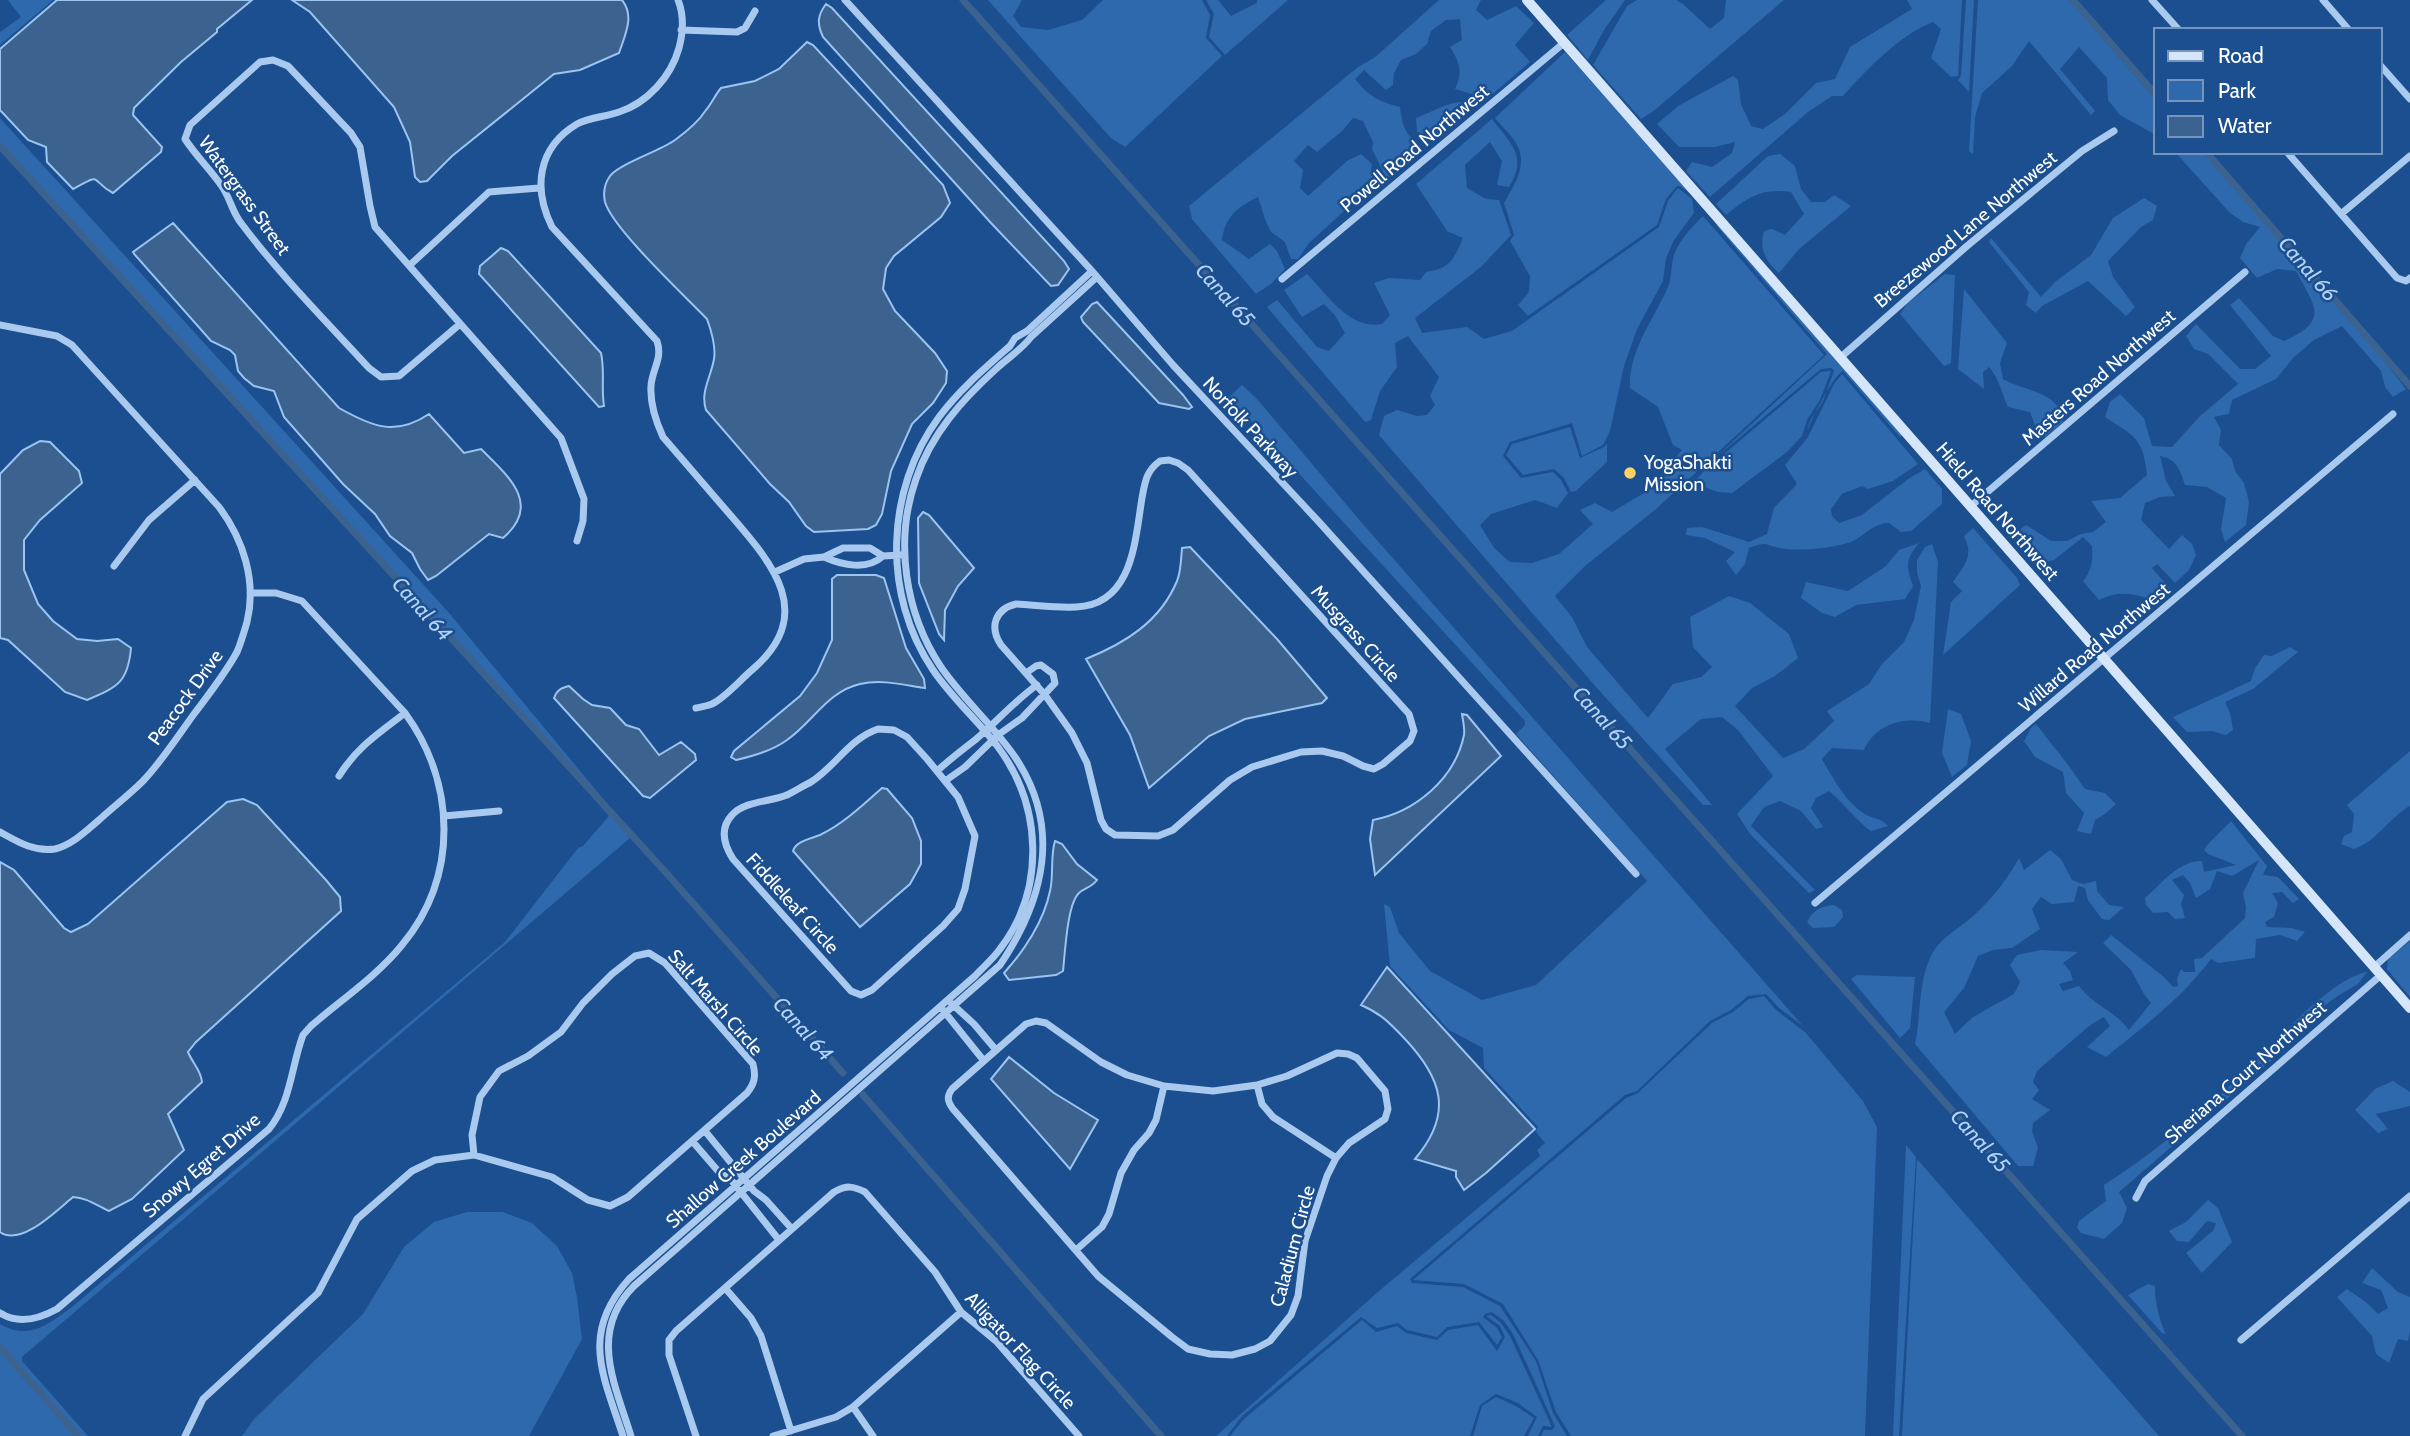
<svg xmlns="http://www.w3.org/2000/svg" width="2410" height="1436" font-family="Cabin,sans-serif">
<rect width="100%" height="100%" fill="#1b4f8f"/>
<path fill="#2e69ad" d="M8 0H53L0 45V32L21 17Z
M988 0H1022L1013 16 1021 27 1048 30 1082 20 1103 0H1202L1210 15 1206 38 1222 56 1125 147 1111 138Z
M1206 0H1218L1231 16 1257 3V0H1288L1225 55 1209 37 1214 14Z
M1439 0H1481L1476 10 1487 20 1516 6 1534 23 1515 45 1530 62 1482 103 1472 94 1455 89C1463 72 1460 63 1450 47L1462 40 1460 19 1446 20 1431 31 1427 44 1416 54 1401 60 1394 73 1393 85 1386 90 1364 70 1355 79C1368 96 1380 102 1400 107 1402 126 1406 135 1420 146L1391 176 1386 178 1372 149 1373 142 1363 121 1353 118 1342 131 1317 152 1308 145 1294 161 1303 170 1300 188 1308 196 1347 161 1361 154 1372 164 1371 171 1383 185 1376 190 1364 193 1309 243 1298 259H1291L1285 242 1271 232 1266 222 1258 197C1237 207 1225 217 1222 240L1249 259 1270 244 1277 251 1285 269 1271 284 1256 294 1192 219 1189 206 1358 67 1374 58Z
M1606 0H1625L1604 30 1588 60 1567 35Z
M1637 0H1676L1683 4 1710 29 1724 18 1726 0H1784L1656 109 1641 119 1593 65 1627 6Z
M1907 0H1962L1958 76 1951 77 1931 58 1941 29 1933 22C1901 34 1866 70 1843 96H1832L1808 112 1710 197 1686 171 1692 162 1712 167 1732 153 1735 142 1715 147H1679L1657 124 1678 106 1733 76 1738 80 1741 104 1751 126 1763 129 1785 114 1816 83 1835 79 1850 47 1912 9Z
M1966 0H1974L1969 92 1958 80 1961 76Z
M1978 0H2069L2156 100V135L2120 115 2108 100 2107 78 2079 47 2060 69 2095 111 2091 115 2029 41 2012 66 1982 93 1975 117 1973 154 1969 151Z
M1565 52 1694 196 1680 186H1677L1666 199 1657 225 1528 316 1518 305 1529 292 1530 276 1510 241 1514 235 1504 203C1514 185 1529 164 1516 143 1511 134 1501 126 1495 118Z
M1460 102 1473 105 1431 142 1417 131 1416 118C1432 112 1444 104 1460 102Z
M0 118 450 614 619 818 618 824 630 838 22 1357V1361L88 1436H0V1324C30 1341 48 1324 72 1307L505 942 578 848 583 846 609 816 441 625 0 147Z
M1492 119C1511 144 1528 156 1509 187L1497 185 1502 161 1490 142 1465 165 1467 188 1486 199 1499 200 1511 235 1481 267 1415 318 1422 333 1467 327 1484 339 1512 331 1659 227 1668 201 1678 188 1692 199 1694 213 1674 240 1666 258 1663 281 1637 329 1624 366 1610 431 1603 445 1582 456 1572 423 1510 442 1503 456 1521 478 1553 472 1561 480 1568 493 1557 508 1535 500 1491 514 1480 525 1494 548 1510 562 1532 563 1559 554 1593 524 1580 510 1595 503 1612 512 1649 490 1682 450 1673 445 1658 407 1630 388C1628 351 1654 319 1668 287 1672 277 1671 265 1674 255 1679 240 1692 227 1703 216L1824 355 1656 509 1585 566 1555 596 1572 617 1587 647 1648 718 1673 684 1701 677 1712 667 1693 647 1690 617 1729 596 1750 603 1789 634 1798 658 1775 676 1752 688 1735 706 1783 758 1804 749 1834 721 1827 711 1869 684 1882 664 1904 642 1914 620 1921 586 1917 573V560L1925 547 1932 544 1938 562 1930 723C1903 716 1876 724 1864 750L1832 748 1822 759C1833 778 1845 801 1863 813 1872 819 1880 817 1888 826L1871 831C1856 821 1844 803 1829 791L1816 798 1811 808 1823 827 1816 829 1801 811 1780 801 1764 807 1751 826 1815 890 1809 893 1750 834 1737 814 1773 776 1738 730 1722 717 1701 719 1665 749 1712 805H1703L1596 687 1379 435 1384 416 1397 410 1417 416 1427 415 1435 405 1430 396 1439 377 1408 336 1395 343 1397 367 1380 391 1371 420 1365 422 1267 307 1277 300 1317 347 1329 351 1345 333 1334 314 1324 304 1302 317 1284 290 1307 274C1328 295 1349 330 1382 324L1390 315 1374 283 1389 278 1420 280 1426 272C1450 269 1454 259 1463 238L1447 231 1416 184Z
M2175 152H2202L2375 349 2406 389 2393 397 2385 387 2381 371 2342 326 2314 340 2293 358 2276 379 2232 400 2229 414 2214 417 2221 430 2219 445 2232 459 2235 471 2244 483 2249 502 2246 525 2225 542 2221 529 2226 498 2207 487 2185 485C2180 470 2177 459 2160 456L2166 481 2175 496 2160 497 2145 503 2141 520 2169 549 2182 535 2192 544 2196 555 2189 570 2175 583 2157 564 2152 568 2171 590 2154 601C2135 593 2118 590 2099 600L2083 581C2092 570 2093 561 2092 546L2083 537 2054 560 2036 564 2020 546 2015 533 2026 525 2051 541H2067L2081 534 2093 532 2106 522 2091 501 2120 498 2147 475C2143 436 2134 437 2105 417L2110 402 2120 394 2144 418 2152 446 2172 447 2200 416 2238 384 2208 354 2194 349 2186 336 2196 324 2240 369H2255L2271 356 2230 305 2239 298 2273 336 2284 341C2331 320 2314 306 2296 271L2277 269 2257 278 2240 258 2246 244 2260 227 2243 222 2230 213Z
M1780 154 1795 166 1801 189 1811 202H1825L1834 195 1851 206 1799 249 1779 273C1765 261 1759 249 1764 231L1772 229 1785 235 1804 214 1791 192C1762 188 1748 197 1726 215L1716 204 1768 156Z
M2144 198 2157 206 2153 220 2141 227 2108 261 2113 277 2135 307 2126 316 2088 281 2042 306 2036 313 2026 305 2029 292 1989 242 1991 238 2041 297 2055 282 2091 255 2113 218Z
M1715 224 1722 228 1903 435 1900 437 1843 371C1830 379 1814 416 1807 431L1810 421 1823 401 1834 371 1832 368 1821 369 1715 458 1827 354Z
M1945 274 1955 275 1951 363 1944 366 1900 314 1908 303Z
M1964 289 2007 343 2000 363 2003 379C2023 391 2062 392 2063 422L2045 437 2037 431 2030 412 2008 407C2001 392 2000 380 1989 367L1983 372 1984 389 1958 369Z
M1831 371 1820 400 1807 420 1802 436 1787 452 1732 493 1718 492 1696 484V480L1703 472 1821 372Z
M1842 374 1918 464 1893 481 1868 489 1862 486 1842 494 1831 509 1832 516 1839 523 1862 515 1908 479 1925 469 1942 489V504L1911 531 1901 532 1889 523C1873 523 1865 536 1851 542 1834 548 1798 552 1780 548 1763 545 1768 541 1749 548L1745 564 1736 575 1726 561 1735 552 1705 538 1686 535 1687 528 1702 527 1749 542 1767 534 1774 508 1797 484 1785 465 1808 437 1834 384Z
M1242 385 1257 399 1362 523 1803 1026 1779 1008 1766 994 1748 996 1731 1010 1710 1021 1637 1091 1625 1095 1410 1279 1412 1283 1463 1287 1500 1306 1536 1361 1553 1413 1567 1436H1541L1544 1430H1552L1555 1426 1513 1334 1504 1321 1492 1312 1485 1314 1483 1317 1497 1328 1502 1337 1497 1345 1479 1322 1447 1327 1437 1337 1407 1330 1398 1323 1377 1328 1361 1317 1242 1416 1227 1436H1216L1379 1291 1540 1156 1537 1150 1545 1143 1536 1132 1538 1127 1484 1068 1483 1048 1449 1030 1390 966 1384 904 1390 907 1399 933 1430 971 1482 1000 1536 985 1647 881 1516 734 1525 725V721L1229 397Z
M1570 427 1580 458 1604 447 1607 444V462L1576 491 1571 492 1564 478 1554 469 1523 475 1506 455 1512 444Z
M1973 528 2017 578 2020 585 1943 655 1951 602 1962 591 1953 582C1965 564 1974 557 1964 536Z
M1919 543C1905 560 1906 565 1913 586L1905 599 1856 605 1835 617 1822 613 1801 598 1806 582 1848 591 1886 566 1899 550Z
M2290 647 2298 652 2253 689 2225 702 2230 713 2233 730 2226 735 2212 731 2187 732 2173 717 2251 681 2255 668 2264 655 2272 656Z
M1948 709 1961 714 1971 741 1967 765 1952 777 1942 753Z
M2036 724 2069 766 2085 789 2105 793 2116 804 2105 814 2095 820 2091 834 2077 831 2084 813 2066 793 2063 772 2035 757 2024 741 2031 728Z
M2410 751V806C2388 818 2378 841 2354 849L2341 844 2344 836 2352 832 2354 814 2347 805Z
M2231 821 2267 866 2263 875 2278 877 2299 899 2293 903 2282 892 2272 893 2278 903 2274 917 2265 922 2267 927 2292 928 2305 932 2297 941 2280 935 2256 939 2255 958 2218 963 2211 959C2182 998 2143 1027 2106 1057L2087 1047 2110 1026 2104 1017 2089 1026 2037 1071 2033 1082 2039 1090 2032 1099 2050 1110 2033 1123 2032 1131 2038 1148 2033 1166H2018L1915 1044C1921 1016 1918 984 1930 958 1939 938 1956 931 1972 917 1991 900 2007 880 2019 858L2024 870 2050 850 2061 859 2072 880 2083 884 2096 881 2097 891 2109 905 2124 907 2109 920 2102 919 2088 900 2085 888 2078 886 2074 902 2052 904 2041 897 2032 909 2040 929 2012 948 1993 950 1978 956 1964 988 1944 1012 1955 1034 1973 1017 2014 994 2020 982 2010 965 2017 955 2041 950 2078 952 2063 963 2070 971 2073 980 2059 984 2063 991 2079 986C2094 1006 2114 1010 2129 1030L2151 1003 2144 994 2131 970 2103 943 2111 935 2164 977 2173 987 2178 986 2177 979 2181 969 2184 972H2195L2194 959 2202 958 2245 918 2246 908 2243 893 2259 860 2232 876 2217 871 2210 889 2196 898 2190 883 2183 875 2172 880 2184 895 2181 904 2185 918 2175 919 2168 912 2153 913 2146 905 2145 898C2162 883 2180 860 2202 861L2204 872 2236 865 2208 854 2204 850 2208 844Z
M1834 905 1842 910 1843 917 1834 927 1813 928 1807 922C1814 910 1820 906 1834 905Z
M2410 941V997L2387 969 2388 959Z
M2367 972 2358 984 2336 997 2278 1042 2273 1059 2119 1192 2127 1208 2122 1223 2104 1239 2081 1233 2077 1228 2079 1221 2106 1201 2104 1185C2151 1155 2194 1119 2235 1081 2265 1054 2329 978 2367 972Z
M1857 975 1915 977 1910 1028 1900 1038 1851 979Z
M1764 996 1776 1010 1805 1032 1863 1101 1877 1127 1865 1436H1571L1556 1412 1538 1360 1503 1304 1464 1284 1413 1280 1626 1098 1638 1093 1712 1023 1733 1012 1749 999Z
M2393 1081 2410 1092V1106L2376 1114 2388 1129 2378 1133 2355 1110 2375 1089Z
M1906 1145 1916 1157 1899 1436H1893Z
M1917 1159 2159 1436H1902Z
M2208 1200 2218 1208 2232 1242 2202 1273 2186 1253 2213 1231 2216 1223 2207 1221 2189 1242 2177 1241 2169 1231 2186 1222Z
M467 1212H503L532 1223 557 1246 572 1273 577 1297 582 1339 529 1436H242L254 1419 363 1314 404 1247 434 1222Z
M2372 1268 2398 1292 2410 1297V1330L2408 1341 2398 1339 2389 1363 2376 1354 2372 1336 2337 1297 2347 1289 2366 1302 2378 1314 2388 1308 2381 1290 2362 1283Z
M2148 1284 2155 1286C2154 1299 2160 1323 2166 1334L2162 1333 2128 1295Z
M1491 1315 1501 1323 1510 1336 1552 1427 1543 1426 1538 1436H1528L1537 1417 1518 1403 1496 1394 1480 1405 1470 1436H1230L1244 1419 1362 1320 1376 1332 1397 1326 1406 1333 1437 1340 1448 1330 1478 1325 1497 1351 1505 1337 1500 1326 1486 1316Z
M1496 1397 1516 1406 1534 1418 1524 1436H1473L1482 1406Z"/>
<path fill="#3c6290" stroke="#9cc4f0" stroke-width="2" d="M57 0H252L217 29V32L181 62 134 108 133 115 162 147 161 152 113 193C89 180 104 172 73 189L47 162 46 147 28 140 0 110V49Z
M292 0H622C635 16 625 35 619 53L580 70 554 74 452 156 427 181 420 182 415 177 410 142 394 107 310 12Z
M826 4 832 8 1064 261 1069 269 1058 285 1051 286 991 223 823 37C817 24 817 16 826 4Z
M807 42 813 45 943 185 950 203 941 217 894 256 886 268 883 289 895 311 935 353 947 371 946 383 933 403 912 424 891 471 882 514 876 525 868 529 814 532 806 526 789 502 770 484 706 410C700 392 711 377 714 359 716 347 711 330 707 319 684 295 613 229 605 202 603 193 605 183 610 176 619 164 660 151 675 140 686 132 699 121 706 110 712 103 715 95 721 88L755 81 779 69Z
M173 223 339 408C371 426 395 437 429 414L464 453 481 449C507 475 543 504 503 538L489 534 436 576 428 580 420 569 412 553 390 536 375 514 343 484 284 417 274 391 254 386 244 378 238 371 235 355 230 350 211 341 135 255 133 252Z
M501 248 508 251 601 353C605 371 601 388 604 406L599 407 479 274 480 266Z
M1097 302 1183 395 1192 407 1189 409 1159 403 1083 322 1081 317 1092 304Z
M40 441 50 442 79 471 82 483 40 520 24 540V570L38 604 53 621 77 639 97 641 118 639 131 648C128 682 118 687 87 700L65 692 8 640 0 638V474L23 450Z
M923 512 929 515 974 568 958 586 945 610 944 640 939 634 919 583 918 518Z
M1190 547 1277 639 1327 698 1322 703 1245 719 1209 736 1149 788 1130 735 1086 659C1125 643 1160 622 1177 581 1181 572 1181 559 1182 548Z
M837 575H876L884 578 906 648 924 679 925 688C904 685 882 679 860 684 828 691 812 723 787 740 772 751 754 756 736 760L731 757 734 751 800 696 817 673 832 640V579Z
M569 686 583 699 592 705 610 708 626 725 639 729 659 755 681 742 695 754 696 760 650 798 643 796 554 698C557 690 561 688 569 686Z
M1462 714 1467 715 1501 756 1375 875 1370 839 1373 820C1415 812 1455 779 1464 735 1465 729 1463 721 1462 714Z
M882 788 887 789 912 818 921 841V864L910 884 860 927 793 851C796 841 810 839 820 835 843 824 863 805 882 788Z
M243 799 257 805 326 880 340 897 341 911 196 1042 188 1052C193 1064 201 1070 202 1082L168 1114 184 1150 132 1199 109 1211C95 1205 88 1198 73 1197 57 1210 21 1247 0 1232V862L14 870 64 928 71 932 88 924 227 802Z
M1055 841 1062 844 1077 864 1097 880C1091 888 1084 888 1079 893 1067 904 1065 954 1063 971L1056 975 1009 980 1004 973C1024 951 1044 921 1050 891 1054 875 1050 857 1055 841Z
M1387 967 1535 1129 1486 1173 1464 1190 1456 1177V1171L1415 1159C1454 1113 1442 1078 1404 1038 1390 1023 1380 1013 1361 1005Z
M1009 1057 1054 1093 1098 1120 1070 1169 991 1079Z"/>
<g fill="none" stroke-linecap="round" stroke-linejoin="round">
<path stroke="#3c6290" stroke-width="7" d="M963 0 2242 1436
M2073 0 2156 95
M0 146 661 867 843 1073
M2206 152 2410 386
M863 1095 1161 1436
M0 1347 78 1436"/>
<path stroke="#a9c9ee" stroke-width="7" d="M678 0C684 15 683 33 679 48 671 77 647 103 619 112 605 117 590 117 577 124 537 148 533 189 552 227L657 341C663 359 652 369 651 386 650 403 656 422 663 437 684 461 705 486 726 510 769 560 819 612 753 669 740 680 726 697 712 704 707 706 701 707 696 708
M845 0 1092 271 1173 365 1319 522 1636 874
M2152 0 2179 30
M2323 0 2349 30
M681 30 737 32 745 28 755 11
M2380 65 2410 99
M2287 152 2397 278 2406 281 2410 278
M2341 214 2410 156
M410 265 489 192 539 188
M1282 279 1565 42
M460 324 399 376 381 377 369 368C326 321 280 275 241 223 232 212 230 197 221 185 210 169 196 156 185 139L190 125 260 62 273 60 288 66 351 133 360 147 370 206 375 227 561 438 584 499 583 521 577 541
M0 325 57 336 72 345 219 507C243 539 257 581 247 622 244 632 241 643 237 652 225 674 209 694 194 714 178 736 162 761 143 781 129 795 113 807 99 820 86 831 72 845 55 849 34 852 18 842 0 832
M1841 357 1967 246 2082 151 2114 131
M1169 460 1178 463 1188 470 1409 714 1414 731 1410 741 1383 764 1374 769 1363 766 1343 756 1322 751 1301 752 1252 767 1230 780 1173 830 1158 836 1115 835 1106 829 1101 820 1087 763 1072 733 1045 695 1001 645C989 627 995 609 1016 604 1036 605 1056 608 1076 607 1133 605 1135 540 1142 498 1145 482 1146 471 1160 461Z
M1971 506 2245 272
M824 557C842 565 867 571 883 556
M114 566 149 520 195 480
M775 572 804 559 824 557 843 548H870L883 556 901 555
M878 729 894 730 907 737 927 759 958 797 975 836 965 889 958 909 943 926 872 990 861 995 851 991 733 859C724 845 719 829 732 815 744 801 770 802 787 795 795 791 803 786 811 782 836 766 849 739 878 729Z
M937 771C949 760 962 750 975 740 997 722 1013 702 1037 685
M339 776C357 747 379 733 405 713
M945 781 965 767 998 735 1022 718 1055 683 1053 674 1041 665 1036 666 1026 673
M444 816 499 811
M1815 903 2393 414
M2374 967 2410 935
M951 1003 974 1024 996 1050
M943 1010 984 1061
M1036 1021 1046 1023 1101 1062 1127 1075 1164 1086 1213 1091 1257 1085 1287 1076 1337 1053 1348 1054 1357 1058 1385 1091 1388 1109 1385 1119 1349 1143 1336 1158 1327 1176 1305 1241 1298 1296 1291 1315 1270 1341 1255 1349 1232 1355 1210 1354 1188 1349 1172 1337 1098 1276 953 1109C948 1102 946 1097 952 1089L1026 1024Z
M1257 1085 1262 1104 1273 1117 1336 1158
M705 1131 754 1191 766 1200 792 1229
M693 1142 718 1171 732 1181 779 1240
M2136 1198 2145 1181 2381 975
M1076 1250 1102 1227 1109 1214 1121 1173 1134 1150 1149 1133 1156 1120 1164 1086
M725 1288 751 1318 761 1336 791 1431
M0 1313C19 1325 39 1319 57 1309L269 1129C291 1102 291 1067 303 1035L311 1026C341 1000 377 976 402 945 459 876 456 783 405 713L302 601 276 593H250
M2241 1340 2410 1196
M853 1407 873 1436
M185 1436 203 1399 318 1293 357 1219 412 1171 435 1160 474 1155 552 1177 588 1200 610 1206 628 1197 747 1093C755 1083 756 1076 753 1064L665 963 649 953 635 956 612 974 583 1003 561 1032 528 1056 499 1071 480 1097 472 1135 474 1155
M623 1436C603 1375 580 1333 629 1279L975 976C983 967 993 959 1000 949 1046 889 1042 806 998 747 978 721 952 698 933 670 882 595 885 490 939 417 959 390 985 368 1010 346L1015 338 1027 331 1092 271
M631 1436C615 1384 588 1332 634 1286L1000 965C1044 900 1062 827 1015 757 993 725 963 699 941 667 905 613 894 541 916 479 931 434 962 400 996 369 1008 358 1022 349 1031 337L1097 277
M696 1436 669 1355V1340L676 1331 834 1192C847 1185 853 1186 865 1192L935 1272 961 1312 996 1341 1079 1436
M773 1436 836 1417 853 1407 961 1312"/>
<path stroke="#d6e6fa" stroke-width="10" d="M1527 0 2410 1008"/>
</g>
<circle fill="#ffd166" stroke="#1b4f8f" stroke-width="2.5" cx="1630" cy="473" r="7"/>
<g text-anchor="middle" stroke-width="5" stroke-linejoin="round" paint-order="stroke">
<g font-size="19" fill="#fff" stroke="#1b4f8f">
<text transform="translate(1414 148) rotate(-40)" y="7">Powell Road Northwest</text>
<text transform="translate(245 195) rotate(54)" y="7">Watergrass Street</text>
<text transform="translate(1965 229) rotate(-40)" y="7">Breezewood Lane Northwest</text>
<text transform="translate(2098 377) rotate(-41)" y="7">Masters Road Northwest</text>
<text transform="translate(1251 427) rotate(47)" y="7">Norfolk Parkway</text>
<text transform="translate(1998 511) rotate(49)" y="7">Hield Road Northwest</text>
<text transform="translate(1356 633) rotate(48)" y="7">Musgrass Circle</text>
<text transform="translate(2094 647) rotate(-40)" y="7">Willard Road Northwest</text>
<text transform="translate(185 697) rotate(-54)" y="7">Peacock Drive</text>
<text transform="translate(793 903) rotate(48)" y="7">Fiddleleaf Circle</text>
<text transform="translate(716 1002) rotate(49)" y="7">Salt Marsh Circle</text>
<text transform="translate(2245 1072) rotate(-41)" y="7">Sheriana Court Northwest</text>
<text transform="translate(743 1159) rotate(-41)" y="7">Shallow Creek Boulevard</text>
<text transform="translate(201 1165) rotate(-41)" y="7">Snowy Egret Drive</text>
<text transform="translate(1292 1246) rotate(-75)" y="7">Caladium Circle</text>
<text transform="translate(1021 1350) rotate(47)" y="7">Alligator Flag Circle</text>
</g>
<g font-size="19" fill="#fff" stroke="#1b4f8f" text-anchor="start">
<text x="1644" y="469">YogaShakti<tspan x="1644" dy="22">Mission</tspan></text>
</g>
<g font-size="21" font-style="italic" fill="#b5d3f5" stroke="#1b4f8f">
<text transform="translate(2308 269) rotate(49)" y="7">Canal 66</text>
<text transform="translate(1225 295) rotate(48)" y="7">Canal 65</text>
<text transform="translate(422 609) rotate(48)" y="7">Canal 64</text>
<text transform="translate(1602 718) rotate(48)" y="7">Canal 65</text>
<text transform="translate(803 1029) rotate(48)" y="7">Canal 64</text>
<text transform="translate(1980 1141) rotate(48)" y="7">Canal 65</text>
</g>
</g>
<rect x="2154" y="28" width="228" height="126" fill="#1b4f8f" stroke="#7695bc" stroke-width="2"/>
<rect x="2168" y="51" width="35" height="10" fill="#d6e6fa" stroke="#7695bc" stroke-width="2"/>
<text x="2218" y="63" font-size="21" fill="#ffffff">Road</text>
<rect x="2168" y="80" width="35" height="21" fill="#2e69ad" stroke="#7695bc" stroke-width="2"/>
<text x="2218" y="98" font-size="21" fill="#ffffff">Park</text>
<rect x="2168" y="116" width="35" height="21" fill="#3c6290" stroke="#7695bc" stroke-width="2"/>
<text x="2218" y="133" font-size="21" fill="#ffffff">Water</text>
</svg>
